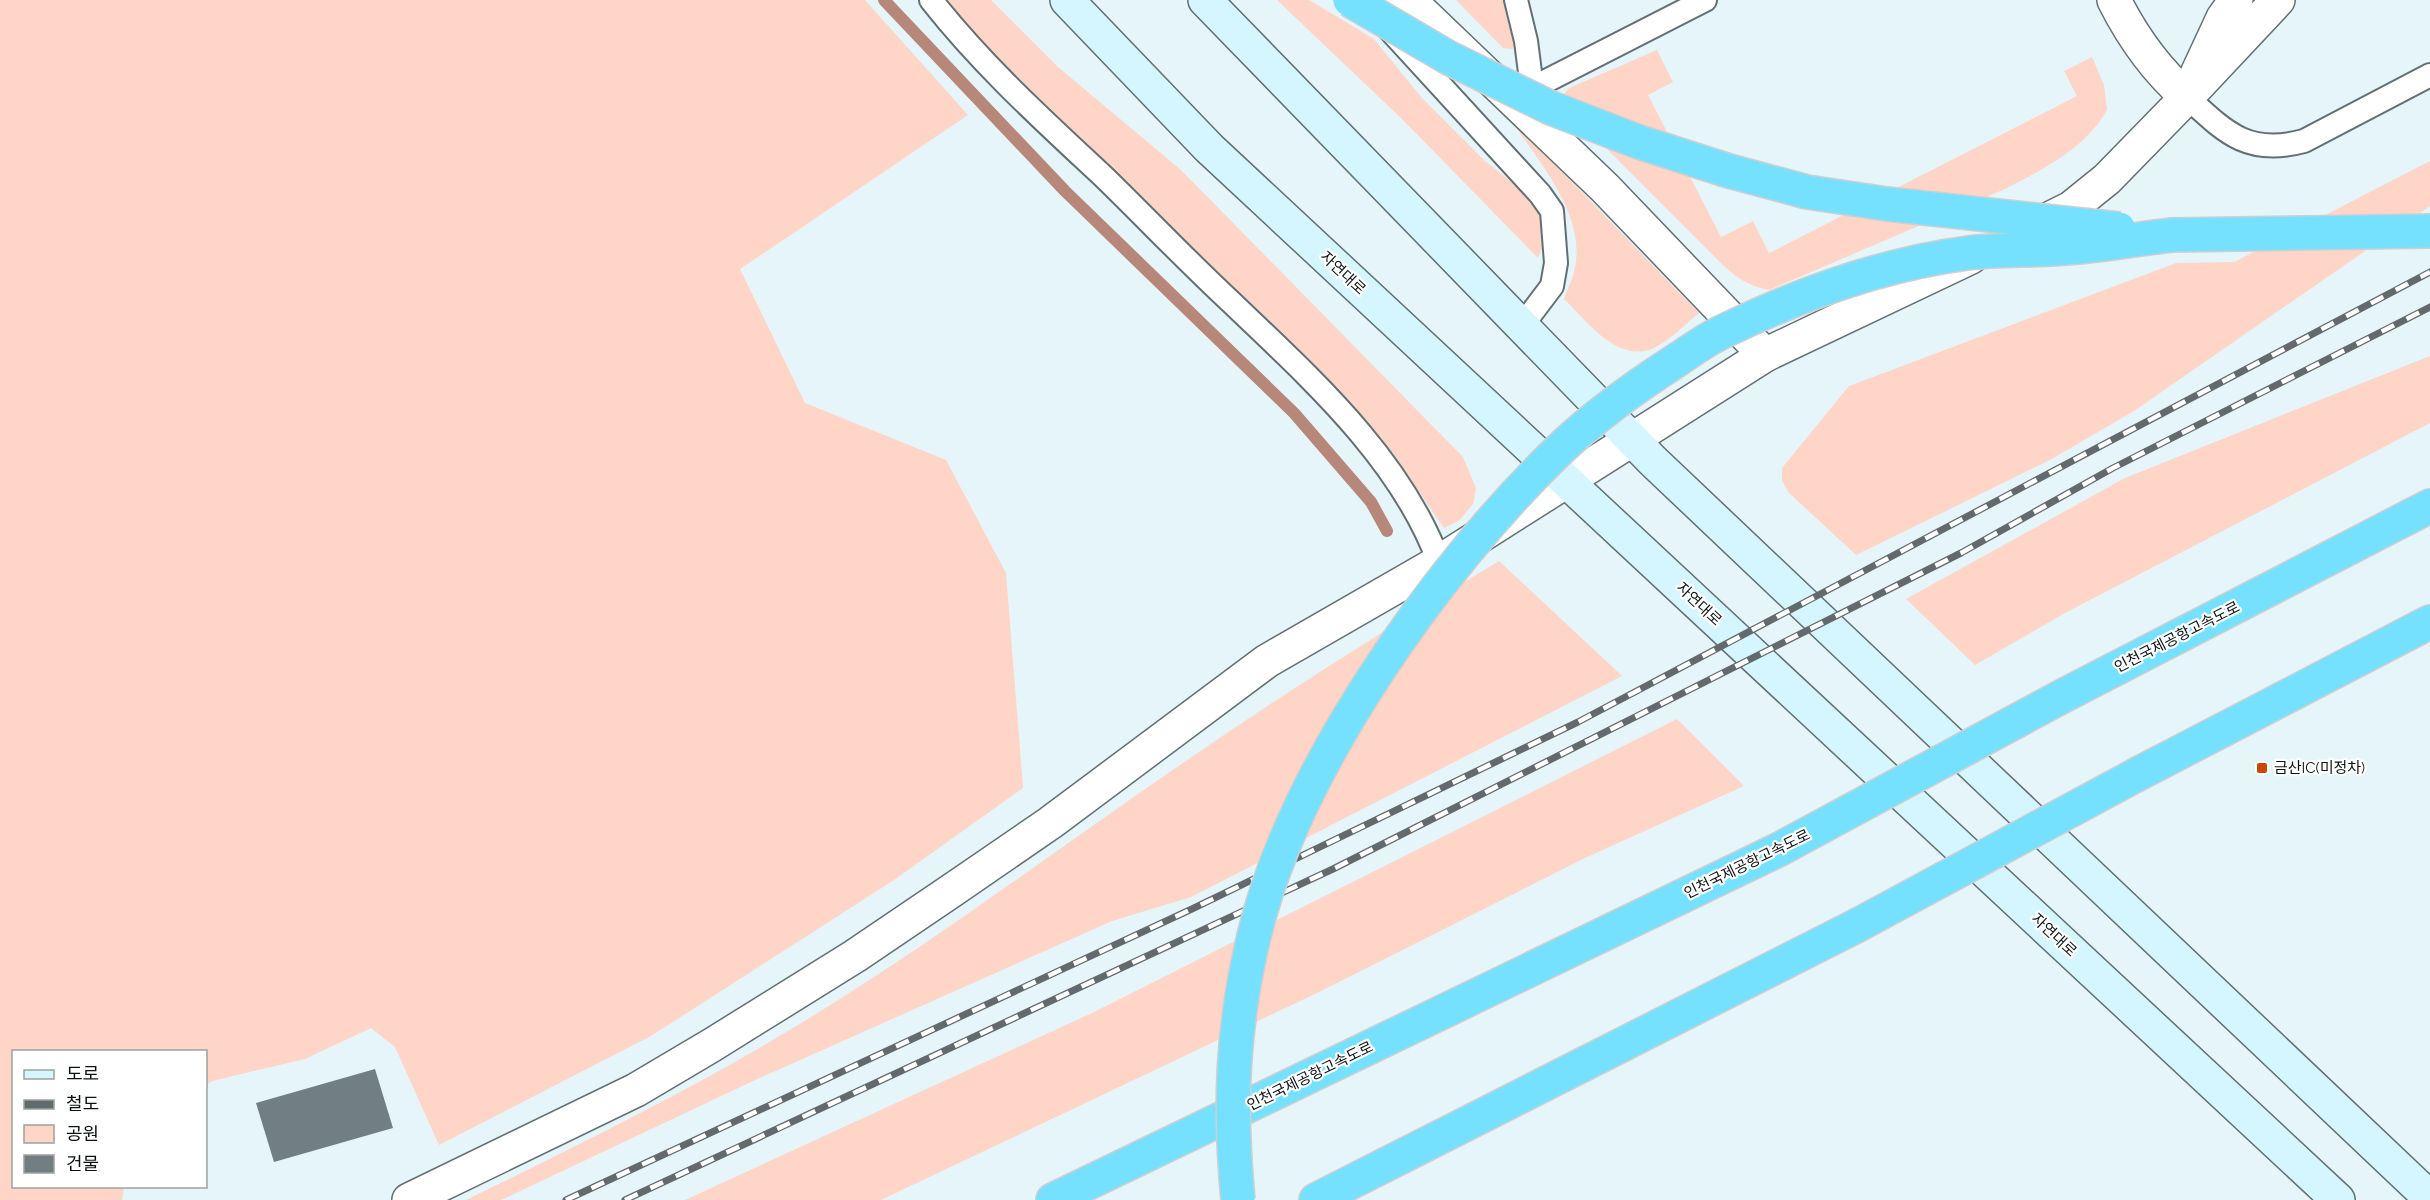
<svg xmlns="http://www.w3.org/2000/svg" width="2430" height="1200" font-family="Raleway,'Noto Sans KR',sans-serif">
<rect width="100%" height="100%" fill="#e6f5f9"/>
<path fill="#fed5c7" d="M0 0H865L968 115 740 269 805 403 946 460 1006 573 1023 788 894 880 651 1036 439 1145 395 1047 371 1028 305 1059 212 1081 206 1086V1052H14V1186L124 1187 122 1200H0Z
M948 0H991L1058 67 1181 170 1463 457 1476 488 1473 504 1460 520 1444 528 1408 476 1344 397 1206 260 1052 114 973 34Z
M1277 0H1309L1374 39 1422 98 1485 161 1528 195 1540 211 1546 226 1545 240 1538 258 1405 122Z
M1456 0H1509L1517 41 1512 49 1503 48Z
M1657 50 1673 82 1648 95 1721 237 1753 221 1769 253 2077 96 2064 71 2092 57 2104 85 2107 110C2086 148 2042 170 2005 189L1769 290C1749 286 1738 279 1723 265L1566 108 1564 94 1569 88Z
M1509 117 1699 313C1684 325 1664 347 1645 351 1612 357 1584 318 1564 299 1567 289 1573 279 1575 268 1586 213 1537 160 1509 117Z
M2430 161V206L2134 411 2050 460 1856 555 1788 492 1782 480V468L1849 386 2176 263 2234 262Z
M2430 356V423L2065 613 1975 665 1906 599 2125 478Z
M1499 561 1622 676 1191 897 1112 921 753 1081 501 1200H466C591 1139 715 1078 832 1004 952 929 1064 844 1180 765 1284 693 1391 626 1499 561Z
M1677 719 1744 786 1585 858 1319 992 881 1200H685L1092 1013Z"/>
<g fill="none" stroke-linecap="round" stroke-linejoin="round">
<path stroke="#b78879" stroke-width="12" d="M884 0 1065 191 1294 413 1371 502 1387 531"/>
</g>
<path fill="#717f83" d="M375 1069 393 1128 274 1162 256 1103Z"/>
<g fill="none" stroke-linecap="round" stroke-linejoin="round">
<g stroke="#626f73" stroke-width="26">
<path id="service" d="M931 0C983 66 1044 121 1105 178 1147 219 1188 262 1231 302 1310 378 1400 457 1439 562
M1383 0 1382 6 1388 28 1540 194 1552 211 1556 263 1552 286 1521 327
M1516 0 1526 41 1532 88
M2187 97C2226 133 2248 156 2304 141L2430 75
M1513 98 1705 0"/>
</g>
<g stroke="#626f73" stroke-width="36">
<path id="minor" d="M1409 0 1605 188 1765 355
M2114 0C2133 38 2155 69 2187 97
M2197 74 2223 18 2236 0
M2187 97 2278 0"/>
</g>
<g stroke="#626f73" stroke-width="36">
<path id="tertiary" d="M2031 228 2071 208 2107 179 2187 97
M409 1200 636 1090 712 1045 855 956 951 891 1050 823 1267 661 1439 562 1765 355 1971 257"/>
</g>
<g stroke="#626f73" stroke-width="36">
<path id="secondary" d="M1067 0 1209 148 2338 1200
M1205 0 1653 461 2430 1198"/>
</g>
<g stroke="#cecfd0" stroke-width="36">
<path id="motorway" d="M2172 235 2430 231
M2059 698 2430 506
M2138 774 2430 622
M1053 1200 1780 849
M1316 1200 1858 925"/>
</g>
<use href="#service" stroke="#fff" stroke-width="22"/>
<use href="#minor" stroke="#fff" stroke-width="33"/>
<use href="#tertiary" stroke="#fff" stroke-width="33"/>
<use href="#secondary" stroke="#d6f6ff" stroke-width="33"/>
<use href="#motorway" stroke="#75e1fe" stroke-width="33"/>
<g stroke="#626a6d" stroke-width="7">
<path id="rail" d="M566 1200 1194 908 1578 722 2430 272
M625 1200 1333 869 1961 553 2113 468 2430 307"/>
</g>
<use href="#rail" stroke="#fff" stroke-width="4.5" stroke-dasharray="14" stroke-linecap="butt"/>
<g stroke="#cecfd0" stroke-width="36" stroke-linecap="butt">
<path id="motorway-bridge" d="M1350 0 1449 58 1551 108 1639 142 1729 171 1807 192 1887 204 2119 229
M1780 849 2059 698
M1858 925 2138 774
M1238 1200C1229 1106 1232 1028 1254 936 1293 771 1436 569 1557 452 1593 417 1635 387 1677 360 1692 350 1707 339 1722 332 1798 295 1884 264 1968 253 2000 249 2034 251 2066 248 2101 246 2137 239 2172 235"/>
</g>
<use href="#motorway-bridge" stroke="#75e1fe" stroke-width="33"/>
</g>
<rect fill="#cc4607" stroke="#fff" stroke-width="2" x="2256" y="762" width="12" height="12" rx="3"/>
<g text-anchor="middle" stroke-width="4.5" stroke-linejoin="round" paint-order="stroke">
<g font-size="15" fill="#0c1112" stroke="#fff">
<text transform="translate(1343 273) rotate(43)" y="5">자연대로</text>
<text transform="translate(1699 604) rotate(43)" y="5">자연대로</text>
<text transform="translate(2177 637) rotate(-27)" y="5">인천국제공항고속도로</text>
<text transform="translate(1747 864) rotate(-26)" y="5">인천국제공항고속도로</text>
<text transform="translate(2054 935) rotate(43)" y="5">자연대로</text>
<text transform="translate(1310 1076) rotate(-26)" y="5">인천국제공항고속도로</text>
</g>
<g font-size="15" fill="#0c1112" stroke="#fff" text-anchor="start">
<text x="2274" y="773">금산IC(미정차)</text>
</g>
</g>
<rect x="12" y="1050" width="195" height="138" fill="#ffffff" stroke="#9ea0a0" stroke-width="1.5"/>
<rect x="24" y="1070" width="30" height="9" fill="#d6f6ff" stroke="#9ea0a0" stroke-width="1.5"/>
<text x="66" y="1080" font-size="18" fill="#0c1112">도로</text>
<rect x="24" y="1100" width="30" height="9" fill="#626a6d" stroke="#9ea0a0" stroke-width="1.5"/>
<text x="66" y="1110" font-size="18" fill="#0c1112">철도</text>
<rect x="24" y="1125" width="30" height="18" fill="#fed5c7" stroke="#9ea0a0" stroke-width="1.5"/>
<text x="66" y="1140" font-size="18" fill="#0c1112">공원</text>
<rect x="24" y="1155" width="30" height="18" fill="#717f83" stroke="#9ea0a0" stroke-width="1.5"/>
<text x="66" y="1170" font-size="18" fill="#0c1112">건물</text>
</svg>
